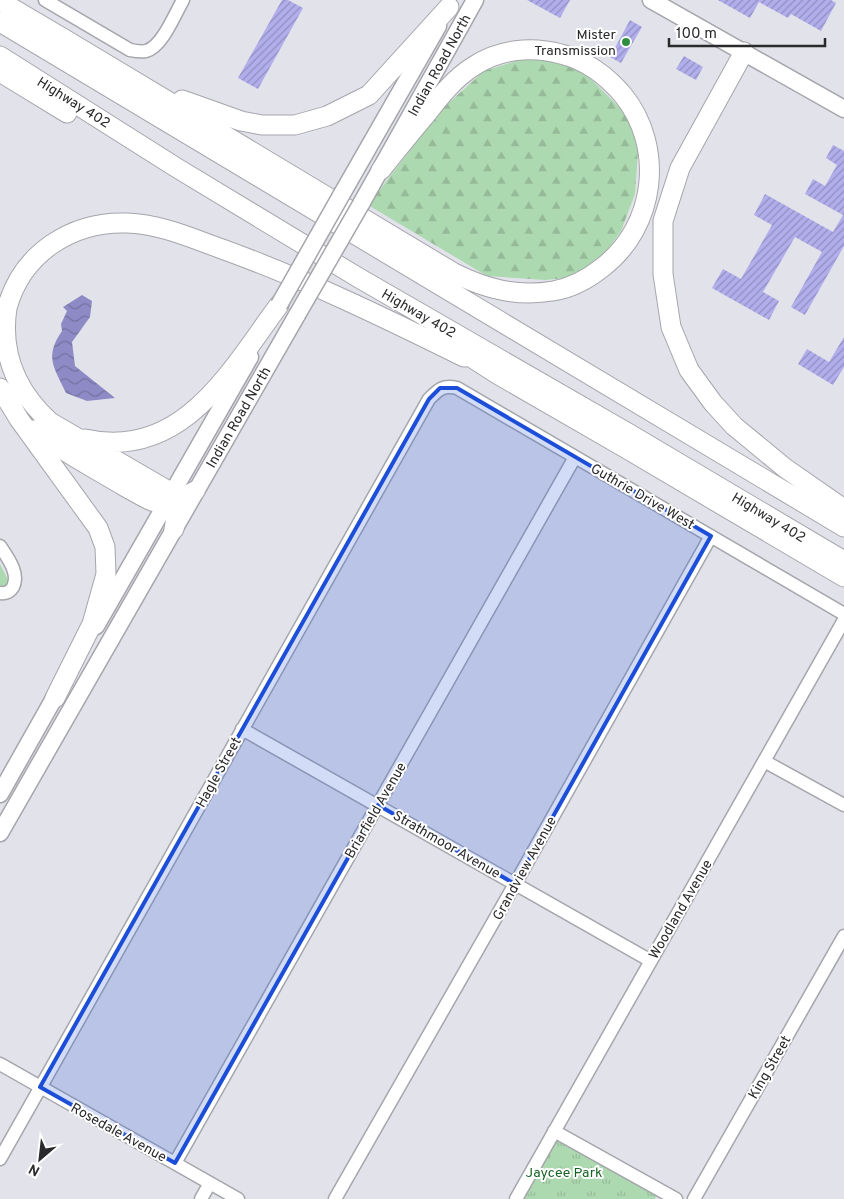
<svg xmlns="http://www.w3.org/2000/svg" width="844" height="1199" font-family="Overpass,sans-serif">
<defs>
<pattern id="forest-firs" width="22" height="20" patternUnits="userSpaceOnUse" patternTransform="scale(1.25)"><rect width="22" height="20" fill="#add9b0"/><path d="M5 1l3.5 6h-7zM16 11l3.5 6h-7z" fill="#95ba98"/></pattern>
<pattern id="park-tufts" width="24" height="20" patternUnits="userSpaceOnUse" patternTransform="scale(1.25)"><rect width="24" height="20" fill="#add9b0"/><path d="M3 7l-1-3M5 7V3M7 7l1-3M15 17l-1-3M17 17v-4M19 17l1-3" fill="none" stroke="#95ba98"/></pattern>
<pattern id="water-waves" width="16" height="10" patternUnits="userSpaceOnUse" patternTransform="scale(1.25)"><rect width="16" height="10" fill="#8e8ac6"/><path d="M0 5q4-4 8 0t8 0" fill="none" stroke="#7471a1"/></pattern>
<pattern id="building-hatch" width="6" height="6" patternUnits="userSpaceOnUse" patternTransform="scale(1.25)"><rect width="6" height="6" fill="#b2aeec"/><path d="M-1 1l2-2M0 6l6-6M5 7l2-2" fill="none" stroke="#918ec0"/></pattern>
</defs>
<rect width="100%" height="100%" fill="#e2e2ea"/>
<path fill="#add9b0" d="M0 564 9 582 6 587H0Z"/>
<path fill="url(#forest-firs)" d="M529 57 580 68 631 119 638 151 635 194 621 231 597 265 565 278 545 280 487 276 368 205 442 109 484 71Z"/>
<path fill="url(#park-tufts)" d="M553 1136 657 1194 655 1199H519Z"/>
<path fill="url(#water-waves)" d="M82 295 92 301 90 317 72 342 75 366 115 398 87 401 66 393C54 367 44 357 62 331L61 324 67 311 63 307Z"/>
<path fill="url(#building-hatch)" d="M282 0H288L303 8 258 89 238 78Z
M527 0H570L560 18Z
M718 0H831L836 3 821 31 791 14 788 18 759 2 750 18Z
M630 20 642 27 621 63 610 57Z
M684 56 703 67 696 80 676 69Z
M833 145 844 151V246L805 315 791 307 822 252 795 237 763 292 779 301 769 320 712 288 723 269 741 279 772 225 754 215 765 194 833 232 843 215 805 194 813 179 825 186 837 165 826 158Z
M844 337V367L833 385 798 364 807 349 829 362Z"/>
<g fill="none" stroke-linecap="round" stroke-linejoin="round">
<g stroke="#a5a5ac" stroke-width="15">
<path id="minor" d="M45 0 130 50C135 51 141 52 146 51 162 47 175 14 183 0
M0 546C7 557 20 573 13 587 10 592 6 594 0 593
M242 729 651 961
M764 761 844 805
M0 1064 238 1199
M554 1131 676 1199
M0 1159 429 399C439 389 443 385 457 388L844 614
M175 1163 575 457
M201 1199 210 1183
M335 1199 515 884 711 536
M516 1199 844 620
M694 1199 844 936"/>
</g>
<g stroke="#a5a5ac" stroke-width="19">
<path id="major" d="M651 0 844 109
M343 192 438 26
M361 204 475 0
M96 626 250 357
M0 794 61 686
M0 833 297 315"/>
</g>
<g stroke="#a5a5ac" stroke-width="21">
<path id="highway" d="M0 1 71 43
M0 22 844 527
M61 37 454 273C486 289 517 297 553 291 572 288 588 279 603 267 656 226 665 147 623 95 607 76 585 60 561 54 532 46 499 49 474 66 453 79 439 98 424 117 409 135 395 152 381 170
M744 52 680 168 663 221V274L671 327 689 370 713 403 734 426 785 468 844 509
M0 56 177 168 359 278 628 433 844 561
M0 72 67 113
M182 100 241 121 262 125H295L327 116 369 95 449 7
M455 347 497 374 627 449 844 577
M0 388 19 419 98 528 105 547 106 574 92 624 55 698
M34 430C61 451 92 467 122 485 134 491 150 503 164 504 173 505 187 495 195 491
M85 439C182 461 231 370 279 305
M174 529C176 517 180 503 172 493L50 422C16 391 0 354 7 308 22 253 72 221 127 223 160 224 191 238 222 249 305 279 385 318 464 357"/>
</g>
<use href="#minor" stroke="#fff" stroke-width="12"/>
<use href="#major" stroke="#fff" stroke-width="16"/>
<use href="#highway" stroke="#fff" stroke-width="19"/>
<g stroke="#a5a5ac" stroke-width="19" stroke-linecap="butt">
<path id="major-bridge" d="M279 305 343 192
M297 315 361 204"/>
</g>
<use href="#major-bridge" stroke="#fff" stroke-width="16"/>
</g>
<path fill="#1d4ed8" fill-opacity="0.2" stroke="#1d4ed8" stroke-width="4" stroke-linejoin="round" d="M440 388H457L711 536 515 884 378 805 175 1163 40 1087 429 399Z"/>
<circle fill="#308e40" stroke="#fff" stroke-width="2" cx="626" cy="42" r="5"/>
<g text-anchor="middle" stroke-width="4" stroke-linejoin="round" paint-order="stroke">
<g font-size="14" fill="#2a2a2d" stroke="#fff" text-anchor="end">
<text x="616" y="39">Mister<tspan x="616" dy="16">Transmission</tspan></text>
</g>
<g font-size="14" fill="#2a2a2d" stroke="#fff">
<text transform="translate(439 65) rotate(-61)" y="5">Indian Road North</text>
<text transform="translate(74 102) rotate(32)" y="5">Highway 402</text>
<text transform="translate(419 313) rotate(30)" y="5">Highway 402</text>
<text transform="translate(238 417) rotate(-60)" y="5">Indian Road North</text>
<text transform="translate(643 496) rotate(30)" y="5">Guthrie Drive West</text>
<text transform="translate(769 517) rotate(31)" y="5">Highway 402</text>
<text transform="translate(218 772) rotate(-61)" y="5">Hagle Street</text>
<text transform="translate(375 810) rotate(-60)" y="5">Briarfield Avenue</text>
<text transform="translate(447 844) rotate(30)" y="5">Strathmoor Avenue</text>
<text transform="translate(524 868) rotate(-61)" y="5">Grandview Avenue</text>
<text transform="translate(680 909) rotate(-60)" y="5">Woodland Avenue</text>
<text transform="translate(769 1067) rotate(-60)" y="5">King Street</text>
<text transform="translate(119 1132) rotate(29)" y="5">Rosedale Avenue</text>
</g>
<g font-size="14" fill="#166225" stroke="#fff">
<text x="564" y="1177">Jaycee Park</text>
</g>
</g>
<g transform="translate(40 1159) rotate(208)" stroke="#ffffff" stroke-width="4" paint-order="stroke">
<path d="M0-4L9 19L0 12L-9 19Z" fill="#2a2a2d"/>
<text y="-8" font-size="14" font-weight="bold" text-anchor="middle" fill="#2a2a2d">N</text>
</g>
<path d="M669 38v8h156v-8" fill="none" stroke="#2a2a2d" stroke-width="2.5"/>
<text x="676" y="38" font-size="15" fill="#2a2a2d" stroke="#ffffff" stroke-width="4" paint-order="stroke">100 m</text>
</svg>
